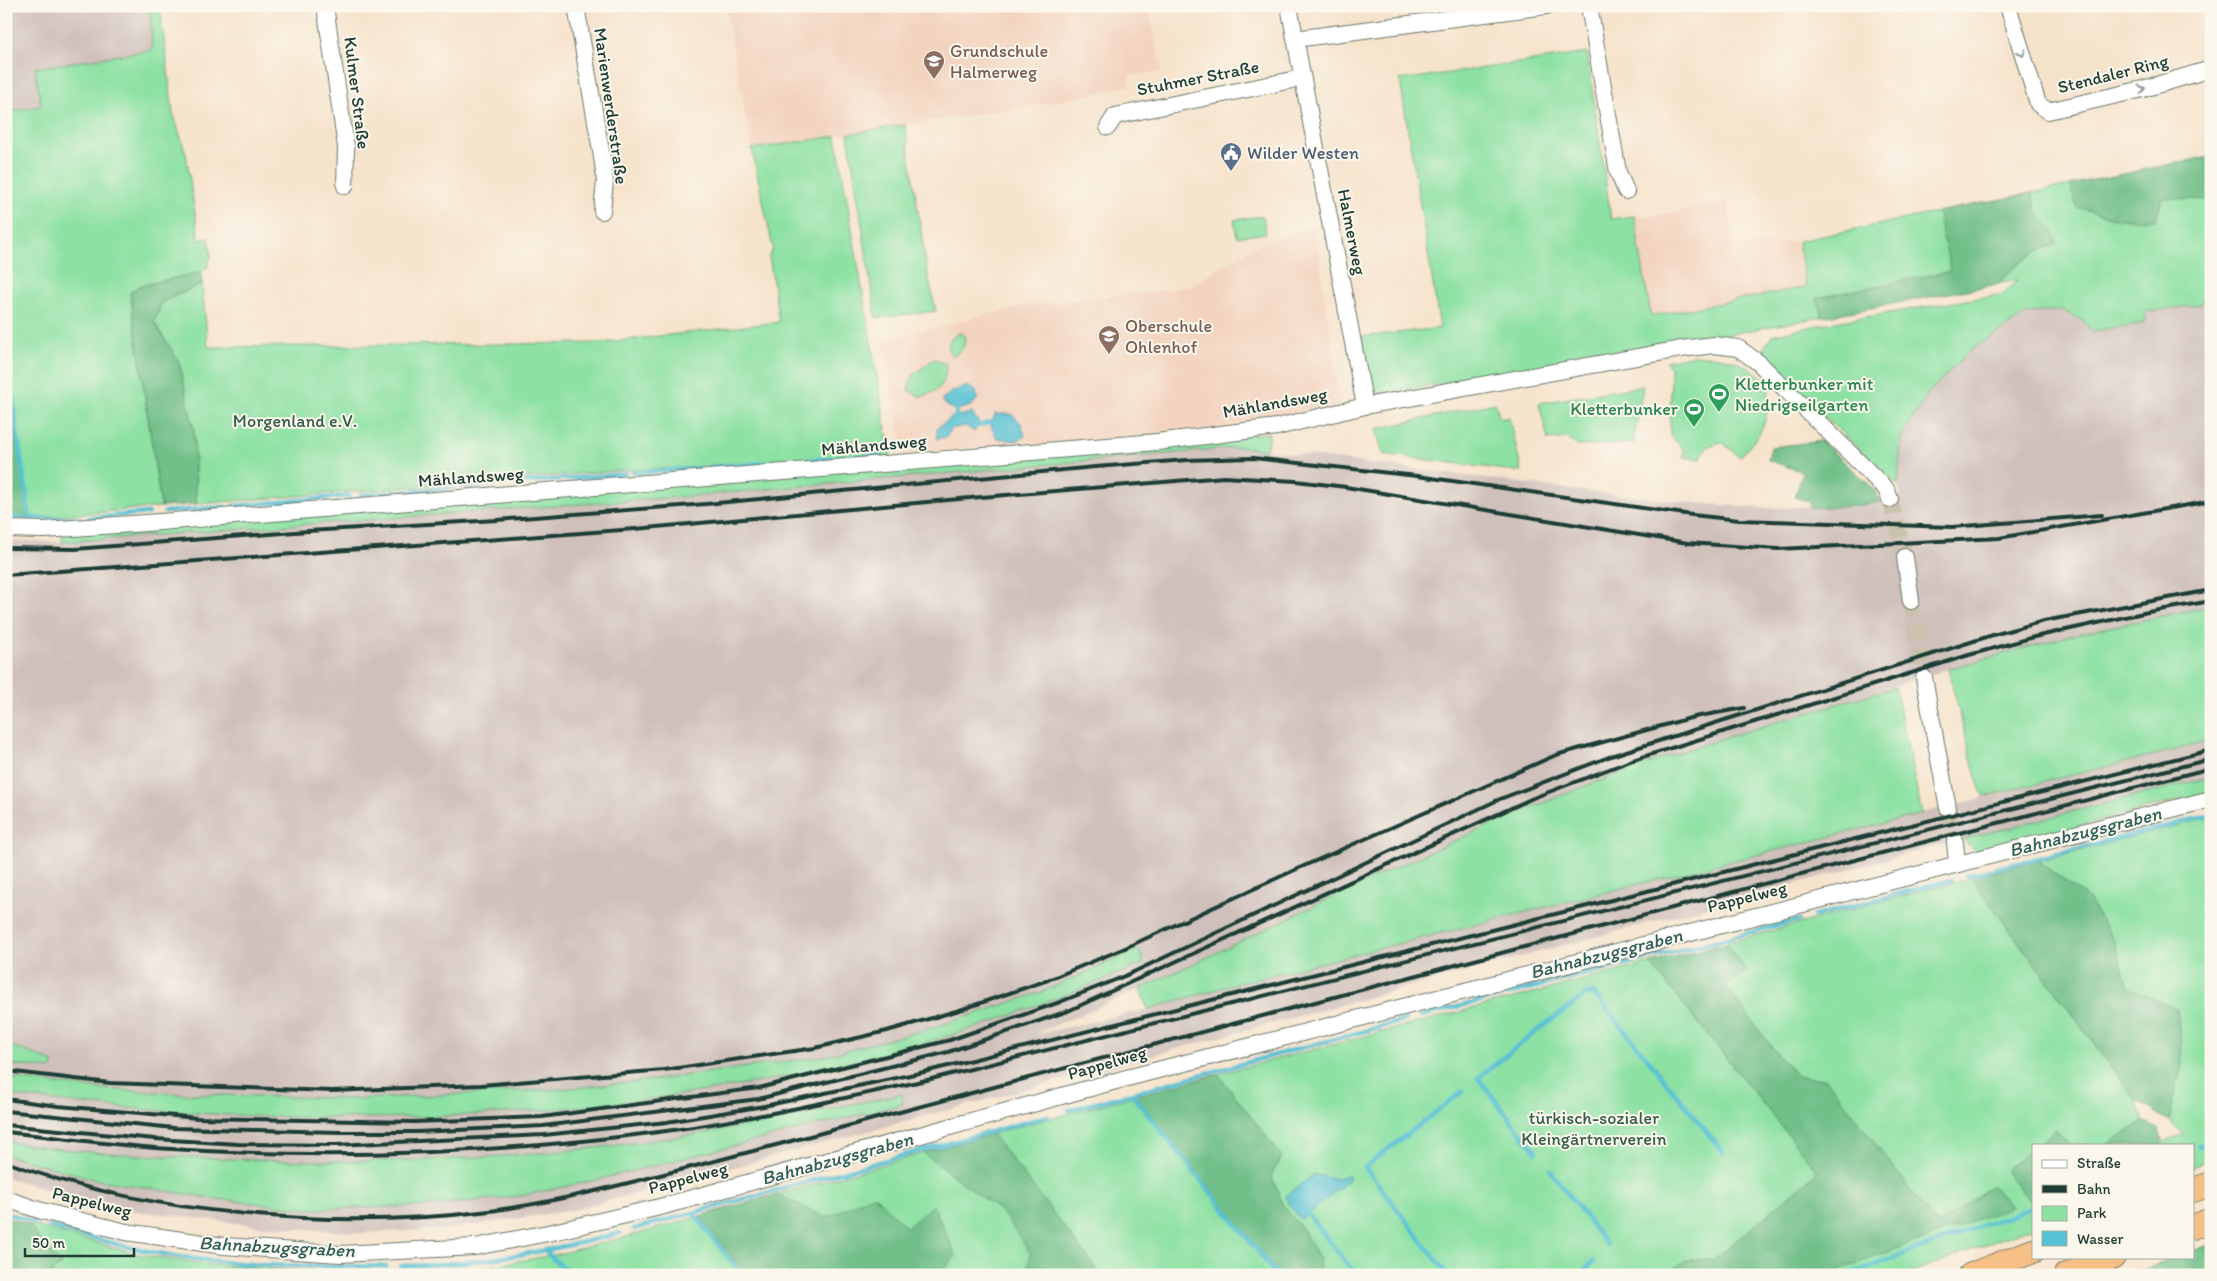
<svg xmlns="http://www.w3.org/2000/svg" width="2217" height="1281" font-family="Itim,sans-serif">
<rect width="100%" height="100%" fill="#fbf7ec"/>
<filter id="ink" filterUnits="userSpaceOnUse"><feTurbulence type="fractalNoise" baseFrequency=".02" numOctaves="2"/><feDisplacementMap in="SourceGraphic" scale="10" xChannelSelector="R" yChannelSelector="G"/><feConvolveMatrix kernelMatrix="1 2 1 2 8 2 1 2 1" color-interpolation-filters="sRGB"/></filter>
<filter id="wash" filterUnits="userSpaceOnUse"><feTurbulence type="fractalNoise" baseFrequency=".0096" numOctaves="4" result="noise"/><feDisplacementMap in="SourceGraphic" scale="20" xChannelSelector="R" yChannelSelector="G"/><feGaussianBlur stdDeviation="1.12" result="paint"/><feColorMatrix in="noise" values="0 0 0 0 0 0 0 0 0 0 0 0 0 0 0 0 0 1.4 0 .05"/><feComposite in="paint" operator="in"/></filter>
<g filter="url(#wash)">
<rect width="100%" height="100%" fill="#f6e3cc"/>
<path fill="#f3d4bf" d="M725 6H1149L1162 72 1129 75 1130 86 1059 101 752 149Z
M1727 203 1735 246 1798 241 1806 287 1651 316 1634 216H1653Z
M1314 227 1340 398 1338 408 1239 427 1036 447 961 448 904 453 883 340 1018 307 1189 287 1249 250 1293 232Z"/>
<path fill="#cfc0bb" d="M6 6H150L153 50 36 68 41 107 6 112Z
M2211 287V606L2080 633 1948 669 1663 758 1590 784 1462 838 1140 989 1033 1035 1148 1009 1243 982 2211 741V777L1917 851 573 1210 449 1229 363 1233 261 1226 103 1207 6 1177V1064L51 1069 53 1062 6 1044V541L62 542 635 501 1242 447 1574 490 1695 503 1763 508 1855 506 1901 499 1898 485 1901 437 1929 392 1972 349 2028 313 2062 310 2083 321 2092 331 2145 323V312L2200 304Z"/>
<path fill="#8ce1a3" stroke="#568f6c" d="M150 6H160L173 113 186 154 199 240 209 238 211 258 208 262V267L201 272 139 286 130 293 161 507 30 518 6 382V112L41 106 35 68 152 50Z
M1587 53 1611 219 1634 216 1651 316 1806 287 1798 241 2211 156V287L2201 304 2146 312 2145 323 2092 331 2083 321 2062 310 2028 313 1972 349 1929 392 1901 437 1898 485 1766 363 1764 348 1772 335 1823 324 2003 294 2017 280 1656 348 1372 395 1359 337 1440 328 1400 80Z
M905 125 927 271 936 311 876 318 848 134Z
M836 136 891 458 614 471 196 504 194 430 179 362 154 322 162 302 202 284 208 347 600 343 779 322 769 256 773 249 752 149Z
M1263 216 1266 233 1237 237 1234 220Z
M958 333H963C968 344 962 351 953 356 943 348 950 339 958 333Z
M1694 355C1732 357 1740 360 1769 383 1767 423 1767 427 1740 457L1722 442C1711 445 1703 446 1701 459L1683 457 1684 450 1670 436 1671 370 1666 361Z
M934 359 946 364C945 387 941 390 920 397L908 390 913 375Z
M1643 386 1633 443 1578 446 1567 438 1548 440 1539 403Z
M1495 403 1500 419 1509 417 1522 472 1383 454 1376 429Z
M1269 433 1266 450 1242 447 680 497 62 542V533Z
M2211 606V741L1983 797 1976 777 1948 669 2080 633Z
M1895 687 1922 814 1243 982 1148 1009 1140 989C1289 919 1437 843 1591 784 1690 746 1794 717 1895 687Z
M2211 777V792L1987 850H1974L1963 839Z
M2211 817V1160L2193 1167V1145H2160L2162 1142 2184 1134 2169 1121 2182 1063 2177 1009 2129 988 2112 937 2087 898 2038 861Z
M1971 878 2136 1100 2143 1122 2107 1145H2069L2057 1129 2037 1145H2033V1148L2005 1170 2029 1200 2033 1199V1227L1904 1275H1825L2010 1206 1992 1185 1938 1226 1826 1079 1800 1077 1781 1059 1725 986 1746 971 1726 943Z
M1139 949 1144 963C1056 1000 967 1034 874 1057 593 1127 293 1132 6 1095V1078L103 1089 185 1094 361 1099 561 1089 654 1080 826 1056 935 1027 1042 992Z
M1650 963 1818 1172 1713 1260H1686L1666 1275H1317L1320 1259 1299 1225 1283 1206 1271 1175 1282 1157 1218 1074Z
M6 1044 53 1062 52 1069 6 1064Z
M902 1094 903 1104 596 1180 520 1196 426 1206 309 1209 218 1199 98 1180 6 1155V1141C73 1154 142 1155 209 1158 363 1165 518 1161 670 1138 748 1127 825 1110 902 1094Z
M1134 1096 1276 1275H50L61 1264 44 1246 29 1224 141 1255 205 1264 271 1269 371 1274 462 1271 558 1254 637 1234 992 1134Z"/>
<path fill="#71bf89" stroke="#487e5e" d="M2211 156V200L2162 198 2156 220 2117 219 2077 207 2070 185Z
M2033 193 2037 212 2053 232 2057 244C2030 253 2017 263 1998 284L1822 317 1817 298 1951 271 1937 212Z
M201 272 202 284 162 302 154 322 179 362 194 430 196 504 161 507 130 293 139 286Z
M6 382 30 518 6 519Z
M1821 441 1872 487 1881 502 1855 506 1810 508 1809 502 1795 497 1803 472 1768 460 1771 447Z
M2038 861 2087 898 2112 937 2129 988 2177 1009 2182 1063 2169 1121 2136 1100 1971 878Z
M1726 943 1746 971 1725 986 1781 1059 1800 1077 1826 1079 1938 1226 1992 1185 2011 1207 1825 1275H1666L1686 1260H1713L1818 1172 1650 963Z
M1218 1074 1282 1157 1271 1175 1283 1206 1299 1225 1320 1259 1317 1275H1276L1134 1096Z
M2143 1122 2159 1129 2162 1142 2160 1145H2107Z
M2057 1129 2069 1145H2037Z
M992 1134 1101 1275H1026L1031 1254 1002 1212 923 1153Z
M2033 1148V1199L2029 1200 2005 1170Z
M778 1194 825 1218 874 1195 907 1228 933 1205 956 1256 939 1275H747L699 1216Z
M6 1218 29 1224 44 1246 61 1265 49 1275H6Z
M2211 1244V1275H2130L2176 1257H2193V1251Z"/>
<path fill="#58c1d4" stroke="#3c7f84" d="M967 386 976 391 978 399 971 406 956 410 947 406 942 400 951 392Z
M972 413 979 423 974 432 966 426 951 429 946 437 937 439V428L952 417Z
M995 414H1011L1021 423 1025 436 1017 441 997 438 991 426Z
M1314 1174 1335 1179 1348 1175 1350 1179 1301 1220 1288 1204 1286 1196Z"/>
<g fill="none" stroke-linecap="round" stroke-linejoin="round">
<path stroke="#58c1d4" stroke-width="4.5" d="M6 356 30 519
M956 416V410
M977 426 992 422
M710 467 881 455
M633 473 702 468
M464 487 625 474
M361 495 454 488
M233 506 349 496
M165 512 225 507
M6 518 81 519
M89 518 149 513
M1966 876 2211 815
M1814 916 1951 880
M1421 1016 1799 920
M1132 1094 1277 1275
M1069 1110 1406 1020
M2199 1146 2211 1142
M1536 1152 1478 1078 1547 1023 1586 995 1594 993 1723 1152
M1550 1170 1607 1245
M1306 1211 1356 1275
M6 1213 35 1222
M693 1213 742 1275
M49 1226C79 1234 108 1243 138 1249 219 1267 304 1267 386 1266
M634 1229 1048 1116
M545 1251 571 1275
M401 1266C476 1265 548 1252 620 1233
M1448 1275 1365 1167 1463 1091
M1582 1275 1593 1261
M1847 1275 2033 1207"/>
</g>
</g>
<g filter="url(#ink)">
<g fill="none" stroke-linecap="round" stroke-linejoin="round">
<path stroke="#cbc2ae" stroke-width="16" stroke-dasharray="16 8" stroke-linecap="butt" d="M1890 499 1905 557
M1911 601 1924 678
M1948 808 1955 842"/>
<g stroke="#6a7769" stroke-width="18">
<path id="minor" d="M325 6 346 147 345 186
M576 6 602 157 605 181 602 211
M1289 6 1365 406
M1589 6 1618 172 1626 191
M2008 6 2038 104 2048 111 2143 89 2211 69
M1295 39 1546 6
M1108 127 1115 116 1302 78
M6 529 44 530 160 522 1157 442 1277 427 1365 406 1681 349 1714 345 1738 348 1759 363 1886 489 1890 499
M1905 557 1911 601
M1924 678 1948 808
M1955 842 1957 863
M6 1199 42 1211 126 1232 224 1246 340 1254 475 1247 553 1232 660 1207 1123 1079 2211 799"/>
</g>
<g stroke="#6a7769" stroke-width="26">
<path id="highway" d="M2193 1190 2211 1184
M2193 1227 2211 1220
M1971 1275 2033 1251
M2066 1275 2113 1257"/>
</g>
<use href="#minor" stroke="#fff" stroke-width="16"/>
<use href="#highway" stroke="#f5bf86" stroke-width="24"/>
<path stroke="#1f3d34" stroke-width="4" d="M6 548 75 549 308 531 497 520 706 504 1095 467 1187 460 1253 458 1417 476 1692 515 1739 520 1952 527 2102 515
M6 575 635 529 970 498 1224 477 1296 481 1346 487 1688 543 1778 549 1999 538 2211 501
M6 1071 110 1083 332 1091 481 1085 664 1070 815 1048 887 1031 963 1009 1048 980 1125 948 1297 869 1556 755 1694 717 1744 708
M6 1099 58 1106 198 1118 415 1122 542 1117 759 1088 950 1040 1060 1002 1125 976 1500 799 1614 755 1993 635 2044 621 2211 590
M6 1111 174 1128 339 1132H417L543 1126 758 1099 948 1052 1068 1011 1533 798 1633 760 1969 655 2034 637 2148 612 2211 601
M6 1125 155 1139 238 1144 336 1145 544 1135 667 1122 764 1106 924 1072 2211 750
M6 1132C56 1137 105 1144 155 1148 324 1160 498 1154 666 1131 754 1119 840 1099 927 1080L2211 759
M6 1162C151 1216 337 1230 490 1211 550 1203 609 1188 668 1173 738 1155 808 1137 877 1118 1013 1082 1149 1046 1285 1010 1593 928 1902 847 2211 768"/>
</g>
<defs><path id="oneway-chevron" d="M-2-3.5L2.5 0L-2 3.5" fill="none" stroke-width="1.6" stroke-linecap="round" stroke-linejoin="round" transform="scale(1.25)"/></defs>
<g stroke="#8f9e9a">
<use href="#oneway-chevron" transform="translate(2022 53) rotate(73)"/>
<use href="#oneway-chevron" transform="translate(2142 89) rotate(-14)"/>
</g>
</g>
<defs>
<g id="school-pin" transform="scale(1.125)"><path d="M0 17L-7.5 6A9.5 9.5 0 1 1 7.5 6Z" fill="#8d6e63" stroke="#fbf7ec"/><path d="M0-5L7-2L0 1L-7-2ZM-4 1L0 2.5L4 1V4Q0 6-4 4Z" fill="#fff"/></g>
<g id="civic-pin" transform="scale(1.125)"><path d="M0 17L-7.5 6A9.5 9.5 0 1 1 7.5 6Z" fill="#5c6f8a" stroke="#fbf7ec"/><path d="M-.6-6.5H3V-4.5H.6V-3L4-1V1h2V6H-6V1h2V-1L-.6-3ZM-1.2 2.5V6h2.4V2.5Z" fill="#fff"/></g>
<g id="stadium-pin" transform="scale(1.125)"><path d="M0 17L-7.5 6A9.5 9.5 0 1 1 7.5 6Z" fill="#2e9e5b" stroke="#fbf7ec"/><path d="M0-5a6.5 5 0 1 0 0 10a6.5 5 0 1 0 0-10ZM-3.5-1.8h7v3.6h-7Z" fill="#fff"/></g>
</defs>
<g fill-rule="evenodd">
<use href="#school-pin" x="934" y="61"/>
<use href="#civic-pin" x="1231" y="153"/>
<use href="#school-pin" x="1109" y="336"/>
<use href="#stadium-pin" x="1719" y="394"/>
<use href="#stadium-pin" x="1694" y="409"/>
</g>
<g text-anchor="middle" stroke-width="4" stroke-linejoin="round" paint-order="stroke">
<g font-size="18" fill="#785e54" stroke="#fbf7ec" text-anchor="start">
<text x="950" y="57">Grundschule<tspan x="950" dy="21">Halmerweg</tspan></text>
<text x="1125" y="332">Oberschule<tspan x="1125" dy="21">Ohlenhof</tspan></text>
</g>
<g font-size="18" fill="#1f3d34" stroke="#fbf7ec">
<text transform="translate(2113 74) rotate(-14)" y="6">Stendaler Ring</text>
<text transform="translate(1198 78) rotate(-11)" y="6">Stuhmer Straße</text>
<text transform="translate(357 93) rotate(83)" y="6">Kulmer Straße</text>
<text transform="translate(611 106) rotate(82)" y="6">Marienwerderstraße</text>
<text transform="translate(1352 232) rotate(79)" y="6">Halmerweg</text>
<text transform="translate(1275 403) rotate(-10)" y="6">Mählandsweg</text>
<text transform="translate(874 445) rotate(-5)" y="6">Mählandsweg</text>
<text transform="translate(471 477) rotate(-4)" y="6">Mählandsweg</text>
<text transform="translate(1747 897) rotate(-14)" y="6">Pappelweg</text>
<text transform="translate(1107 1063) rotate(-16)" y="6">Pappelweg</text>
<text transform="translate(688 1178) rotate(-15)" y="6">Pappelweg</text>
<text transform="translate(92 1202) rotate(14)" y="6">Pappelweg</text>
</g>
<g font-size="18" fill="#4e5e75" stroke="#fbf7ec" text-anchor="start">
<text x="1247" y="159">Wilder Westen</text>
</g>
<g font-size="18" fill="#27864d" stroke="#fbf7ec" text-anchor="start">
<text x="1735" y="390">Kletterbunker mit<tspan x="1735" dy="21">Niedrigseilgarten</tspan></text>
<text x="1678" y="415" text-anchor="end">Kletterbunker</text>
</g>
<g font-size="18" fill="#355e4a" stroke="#fbf7ec">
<text x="295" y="427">Morgenland e.V.</text>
<text x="1594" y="1124">türkisch-sozialer<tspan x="1594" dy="21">Kleingärtnerverein</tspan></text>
</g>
<g font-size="19" font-style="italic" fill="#2d5e5c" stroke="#fbf7ec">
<text transform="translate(2085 831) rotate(-14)" y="7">Bahnabzugsgraben</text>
<text transform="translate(1606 953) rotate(-14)" y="7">Bahnabzugsgraben</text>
<text transform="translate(837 1158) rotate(-15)" y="7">Bahnabzugsgraben</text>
<text transform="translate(277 1246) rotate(3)" y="7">Bahnabzugsgraben</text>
</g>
</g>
<rect width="2217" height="1281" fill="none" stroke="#fbf7ec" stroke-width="25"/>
<rect x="2032" y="1144" width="162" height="115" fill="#fbf7ec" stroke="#a3ada2"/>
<rect x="2042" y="1160" width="25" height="8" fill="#ffffff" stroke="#a3ada2"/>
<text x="2077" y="1168" font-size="15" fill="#1f3d34">Straße</text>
<rect x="2042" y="1185" width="25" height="8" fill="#1f3d34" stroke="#a3ada2"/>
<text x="2077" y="1194" font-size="15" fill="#1f3d34">Bahn</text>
<rect x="2042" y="1206" width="25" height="15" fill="#8ce1a3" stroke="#a3ada2"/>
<text x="2077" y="1218" font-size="15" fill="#1f3d34">Park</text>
<rect x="2042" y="1231" width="25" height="15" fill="#58c1d4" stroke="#a3ada2"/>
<text x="2077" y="1244" font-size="15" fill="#1f3d34">Wasser</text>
<path d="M25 1248v8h109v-8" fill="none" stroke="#1f3d34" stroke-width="2.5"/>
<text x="32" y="1248" font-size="15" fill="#1f3d34" stroke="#fbf7ec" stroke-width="4" paint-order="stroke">50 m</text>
</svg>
